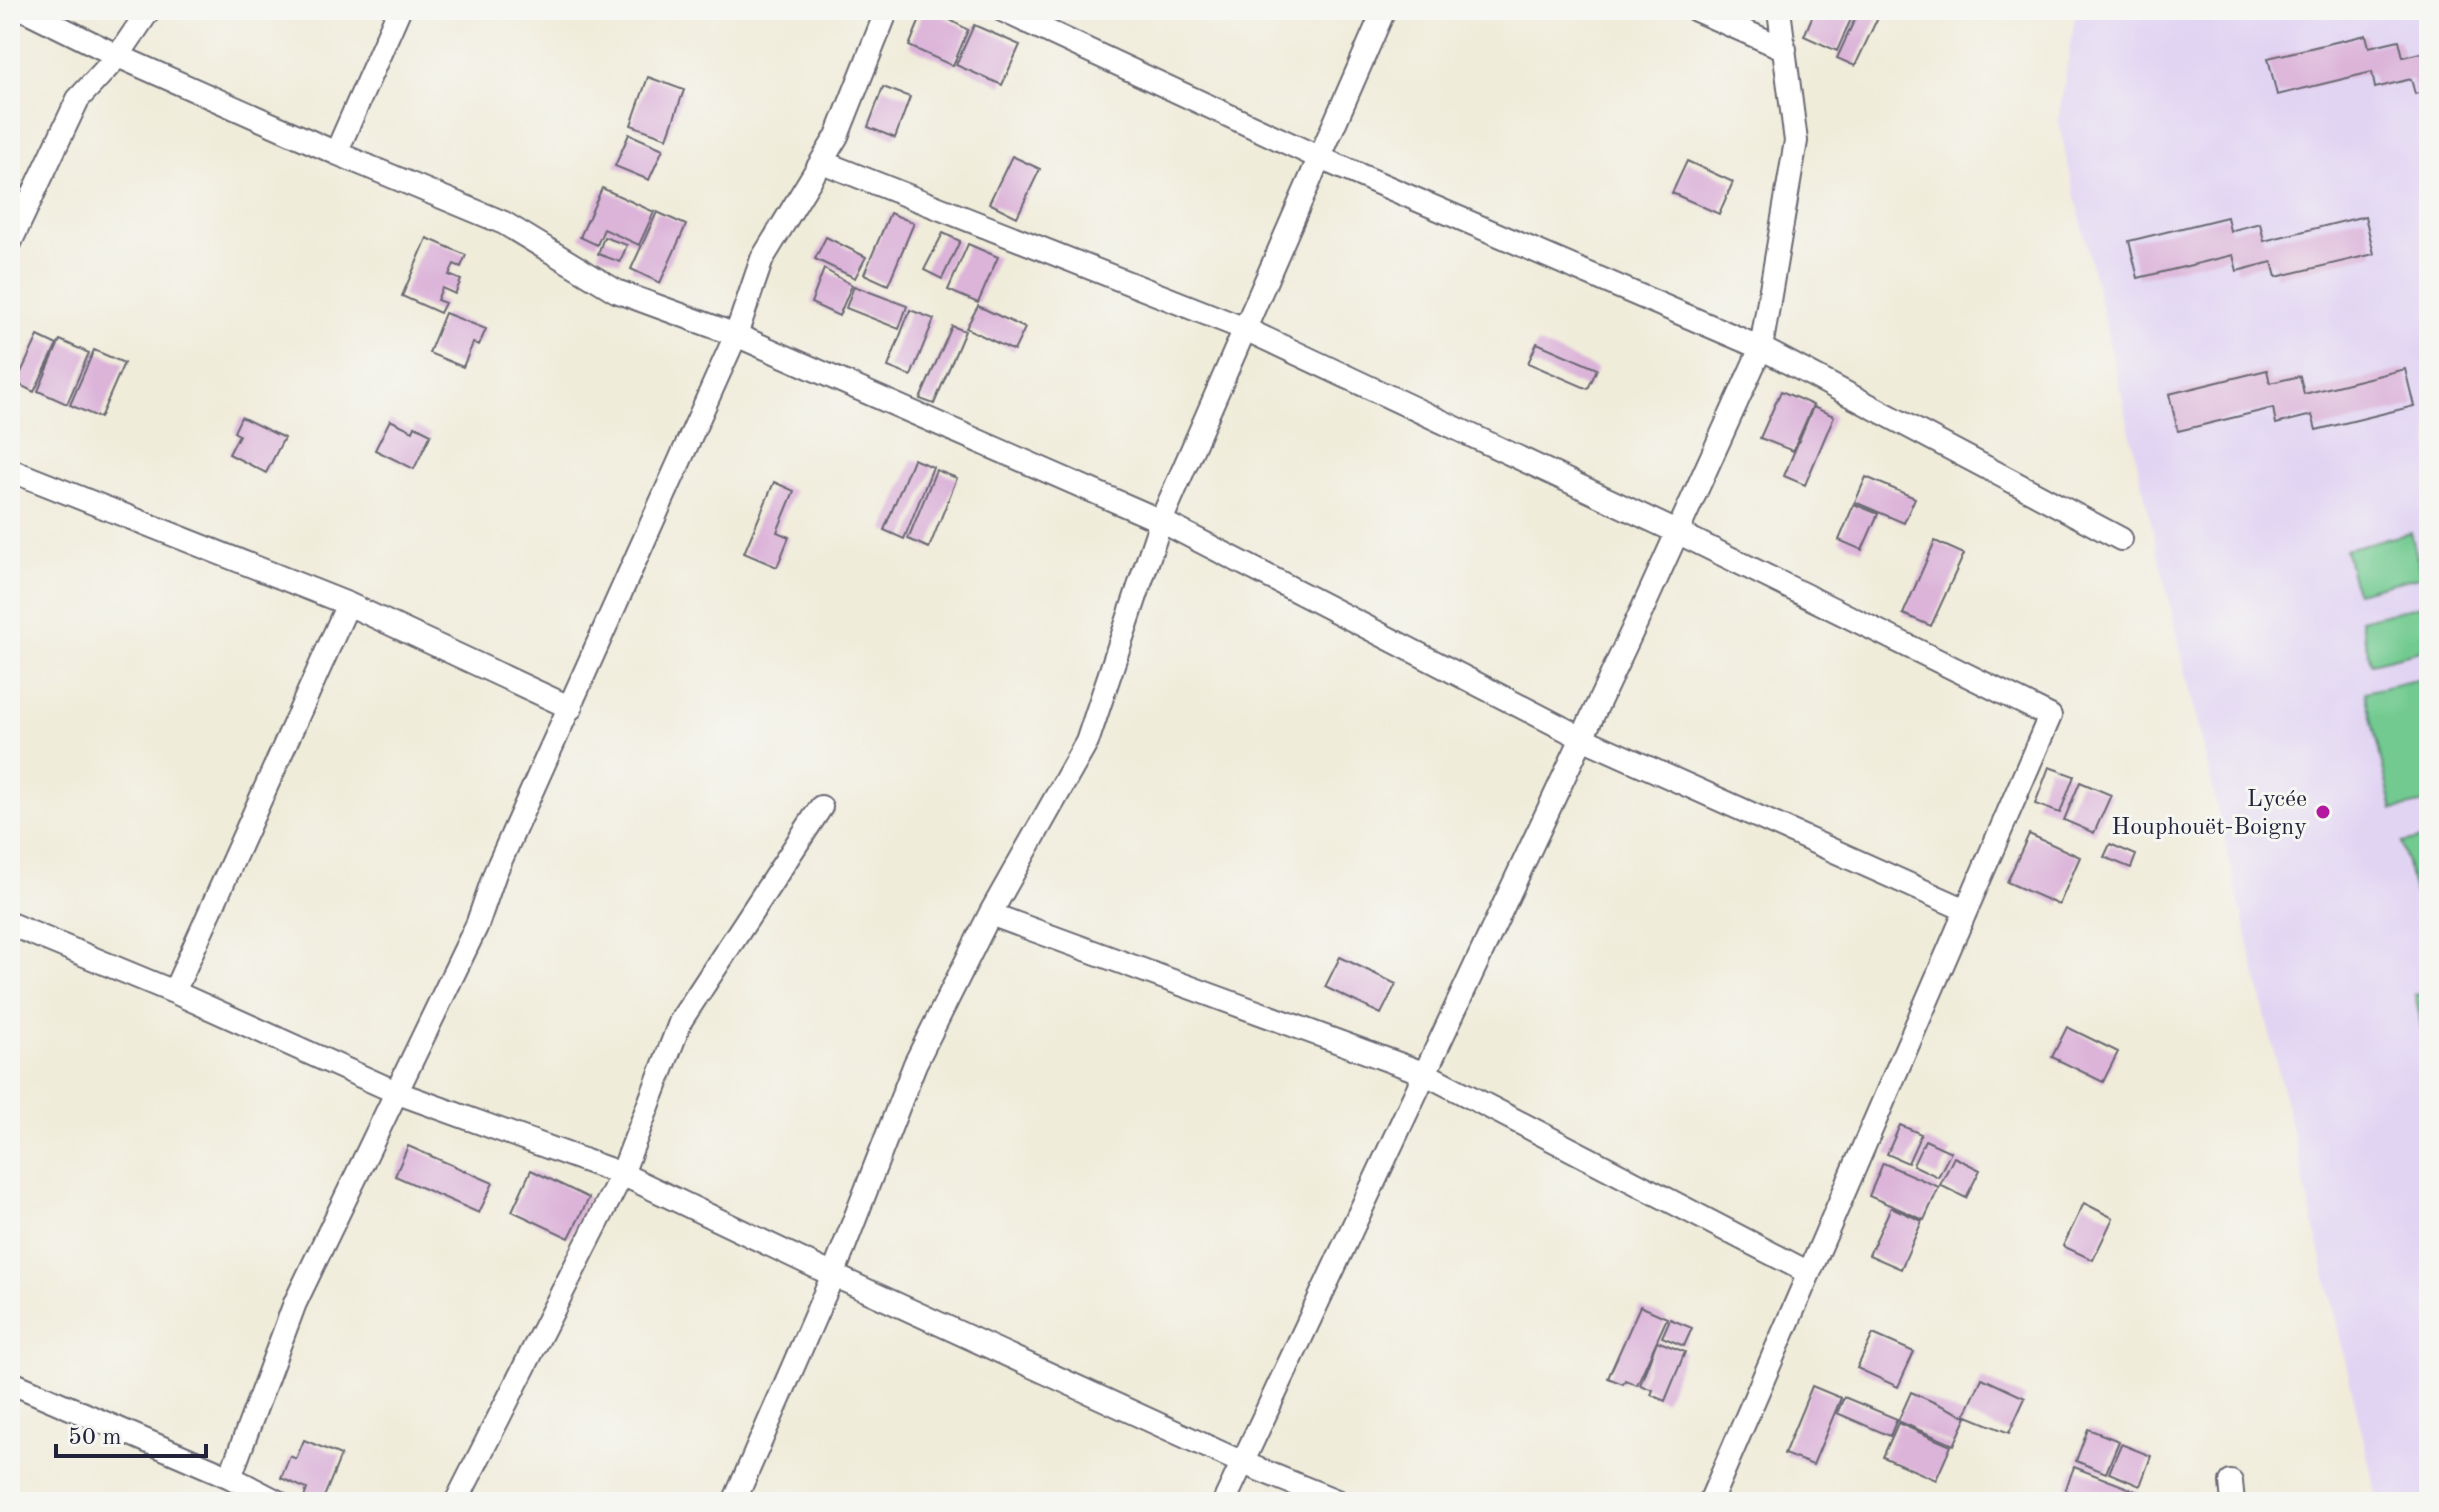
<svg xmlns="http://www.w3.org/2000/svg" width="2439" height="1512" font-family="'Old Standard TT',serif">
<rect width="100%" height="100%" fill="#f6f6f2"/>
<filter id="ink" filterUnits="userSpaceOnUse"><feTurbulence type="fractalNoise" baseFrequency=".0125" numOctaves="2"/><feDisplacementMap in="SourceGraphic" scale="16" xChannelSelector="R" yChannelSelector="G"/><feConvolveMatrix kernelMatrix="1 2 1 2 8 2 1 2 1" color-interpolation-filters="sRGB"/></filter>
<filter id="wash" filterUnits="userSpaceOnUse"><feTurbulence type="fractalNoise" baseFrequency=".006" numOctaves="4" result="noise"/><feDisplacementMap in="SourceGraphic" scale="32" xChannelSelector="R" yChannelSelector="G"/><feGaussianBlur stdDeviation="1.8" result="paint"/><feColorMatrix in="noise" values="0 0 0 0 0 0 0 0 0 0 0 0 0 0 0 0 0 1.4 0 .05"/><feComposite in="paint" operator="in"/></filter>
<g filter="url(#wash)">
<rect width="100%" height="100%" fill="#f0ecda"/>
<path fill="#e1d4f3" d="M2076 10H2429V1502H2378L2058 121Z"/>
<path fill="#72ca90" stroke="#4a7666" stroke-width="2" d="M2411 533 2422 576 2356 592 2345 549Z
M2426 604 2429 649 2371 663 2360 620Z
M2429 677V802L2393 810 2365 692Z
M2429 837V953L2402 843Z
M2429 992V1054L2415 995Z"/>
<g id="blocks">
<path fill="#dcb4d9" d="M924 10H932L968 30 953 66 909 46Z
M1815 10H1855L1837 51 1804 36Z
M1859 10 1878 17 1855 66 1837 58Z
M974 25 1020 45 1002 85 956 65Z
M2366 35 2369 47 2399 40 2403 57 2429 51V90L2415 94 2411 79 2375 88 2372 72 2277 95 2268 58Z
M648 77 684 90 667 138 631 125Z
M883 87 910 97 895 138 868 127Z
M629 134 663 149 649 180 615 166Z
M1012 156 1040 169 1017 217 989 203Z
M1687 161 1733 182 1719 214 1672 193Z
M602 188 654 212 639 245 604 229 597 245 580 237Z
M657 212 686 225 660 283 631 269Z
M890 213 914 223 888 285 864 274Z
M2365 216 2374 254 2276 277 2272 262 2237 271 2233 255 2138 278 2129 241 2227 217 2230 231 2260 223 2264 241Z
M943 233 960 241 942 279 924 270Z
M604 237 627 245 620 262 598 254Z
M826 237 866 257 855 278 815 259Z
M427 238 466 255 461 267 454 264 449 275 461 280 455 294 442 288 437 300 445 303 440 313 402 296Z
M968 244 998 257 978 303 948 290Z
M824 269 852 285 839 316 811 303Z
M854 286 907 306 899 329 846 308Z
M978 306 1025 328 1014 351 966 328Z
M910 310 934 319 911 376 888 367Z
M445 313 486 329 479 345 473 343 463 367 429 353Z
M952 326 965 331 934 404 920 399Z
M38 336 57 345 34 392 16 383Z
M60 340 89 353 67 404 38 391Z
M1537 343 1597 369 1588 389 1528 363Z
M94 350 124 363 100 418 70 405Z
M2405 369 2414 406 2316 430 2312 415 2276 424 2273 408 2178 431 2169 394 2267 370 2270 383 2300 376 2304 394Z
M1781 391 1813 405 1793 451 1760 438Z
M1813 407 1834 416 1805 485 1784 476Z
M241 417 284 438 266 473 229 454 239 435 234 432Z
M390 420 413 431 415 426 431 434 414 469 375 450Z
M913 459 933 467 904 539 884 530Z
M936 470 957 478 929 548 908 539Z
M1866 477 1915 498 1904 523 1855 502Z
M774 482 794 491 777 532 789 537 777 567 744 553Z
M1854 504 1878 514 1862 550 1839 540Z
M1935 541 1964 554 1931 626 1903 614Z
M2049 767 2074 776 2060 813 2035 804Z
M2080 782 2111 795 2094 833 2064 820Z
M2029 834 2080 857 2059 905 2007 882Z
M2110 844 2136 855 2131 868 2104 857Z
M1340 957 1396 984 1381 1014 1325 987Z
M2067 1027 2118 1052 2103 1082 2052 1057Z
M1900 1125 1921 1134 1908 1163 1887 1154Z
M1925 1140 1951 1152 1938 1177 1913 1165Z
M408 1146 493 1183 479 1213 395 1176Z
M1954 1157 1980 1170 1966 1198 1940 1185Z
M1883 1163 1939 1187 1924 1220 1869 1196Z
M531 1170 589 1198 569 1238 512 1211Z
M2084 1203 2113 1218 2093 1260 2063 1246Z
M1891 1207 1922 1221 1901 1269 1869 1255Z
M1640 1306 1667 1318 1637 1385 1625 1380 1623 1384 1608 1378Z
M1670 1319 1692 1328 1684 1346 1662 1337Z
M1873 1334 1914 1352 1898 1387 1857 1368Z
M1657 1341 1685 1352 1665 1401 1651 1395 1653 1390 1640 1385Z
M1982 1378 2025 1398 2009 1433 1965 1415Z
M1812 1386 1841 1398 1813 1465 1784 1454Z
M1911 1392 1967 1417 1954 1445 1898 1421Z
M1844 1397 1897 1419 1890 1436 1837 1413Z
M1898 1423 1951 1446 1936 1480 1883 1457Z
M2088 1429 2119 1441 2106 1473 2076 1461Z
M304 1440 341 1455 322 1502 304 1498 307 1489 281 1478 290 1456 296 1459Z
M2121 1444 2151 1456 2140 1486 2109 1473Z
M2074 1467 2141 1493 2137 1502H2078L2063 1496Z"/>
</g>
</g>
<g filter="url(#ink)">
<use href="#blocks" fill-opacity="0" stroke="#6a6973" stroke-width="2"/>
<g fill="none" stroke-linecap="round" stroke-linejoin="round">
<g stroke="#6a6973" stroke-width="26">
<path id="minor" d="M25 10 118 56 336 153 504 223 616 291 736 335 1161 521 1582 738 1966 910
M1002 10 1320 158 1761 348 2121 539
M1696 10 1785 49
M336 153 399 10
M822 162 1245 329 1677 532 2050 716 1710 1502
M10 243 78 99 118 56 149 10
M10 470 348 604 571 708
M990 914 1426 1074 1809 1273
M10 924 174 992 398 1093 622 1174 833 1275 1243 1463 1339 1502
M174 992 348 604
M10 1382 230 1477 278 1502
M230 1477 295 1303 477 925 495 873 736 335 762 259 837 136 887 10
M2231 1482 2233 1502
M456 1502 622 1174 681 1020 821 807
M734 1502 833 1275 915 1064 990 914 1087 742 1161 521 1384 10
M1224 1502 1643 608 1761 348 1796 141 1779 10"/>
</g>
<use href="#minor" stroke="#fff" stroke-width="22"/>
</g>
</g>
<circle fill="#b5179e" stroke="#f6f6f2" stroke-width="3" cx="2323" cy="812" r="8"/>
<g text-anchor="middle" stroke-width="6" stroke-linejoin="round" paint-order="stroke">
<g font-size="24" fill="#22223b" stroke="#f6f6f2" text-anchor="end">
<text x="2307" y="806">Lycée<tspan x="2307" dy="28">Houphouët-Boigny</tspan></text>
</g>
</g>
<rect width="2439" height="1512" fill="none" stroke="#f6f6f2" stroke-width="40"/>
<path d="M56 1444v12h150v-12" fill="none" stroke="#22223b" stroke-width="4"/>
<text x="68" y="1444" font-size="24" fill="#22223b" stroke="#f6f6f2" stroke-width="6" paint-order="stroke">50 m</text>
</svg>
